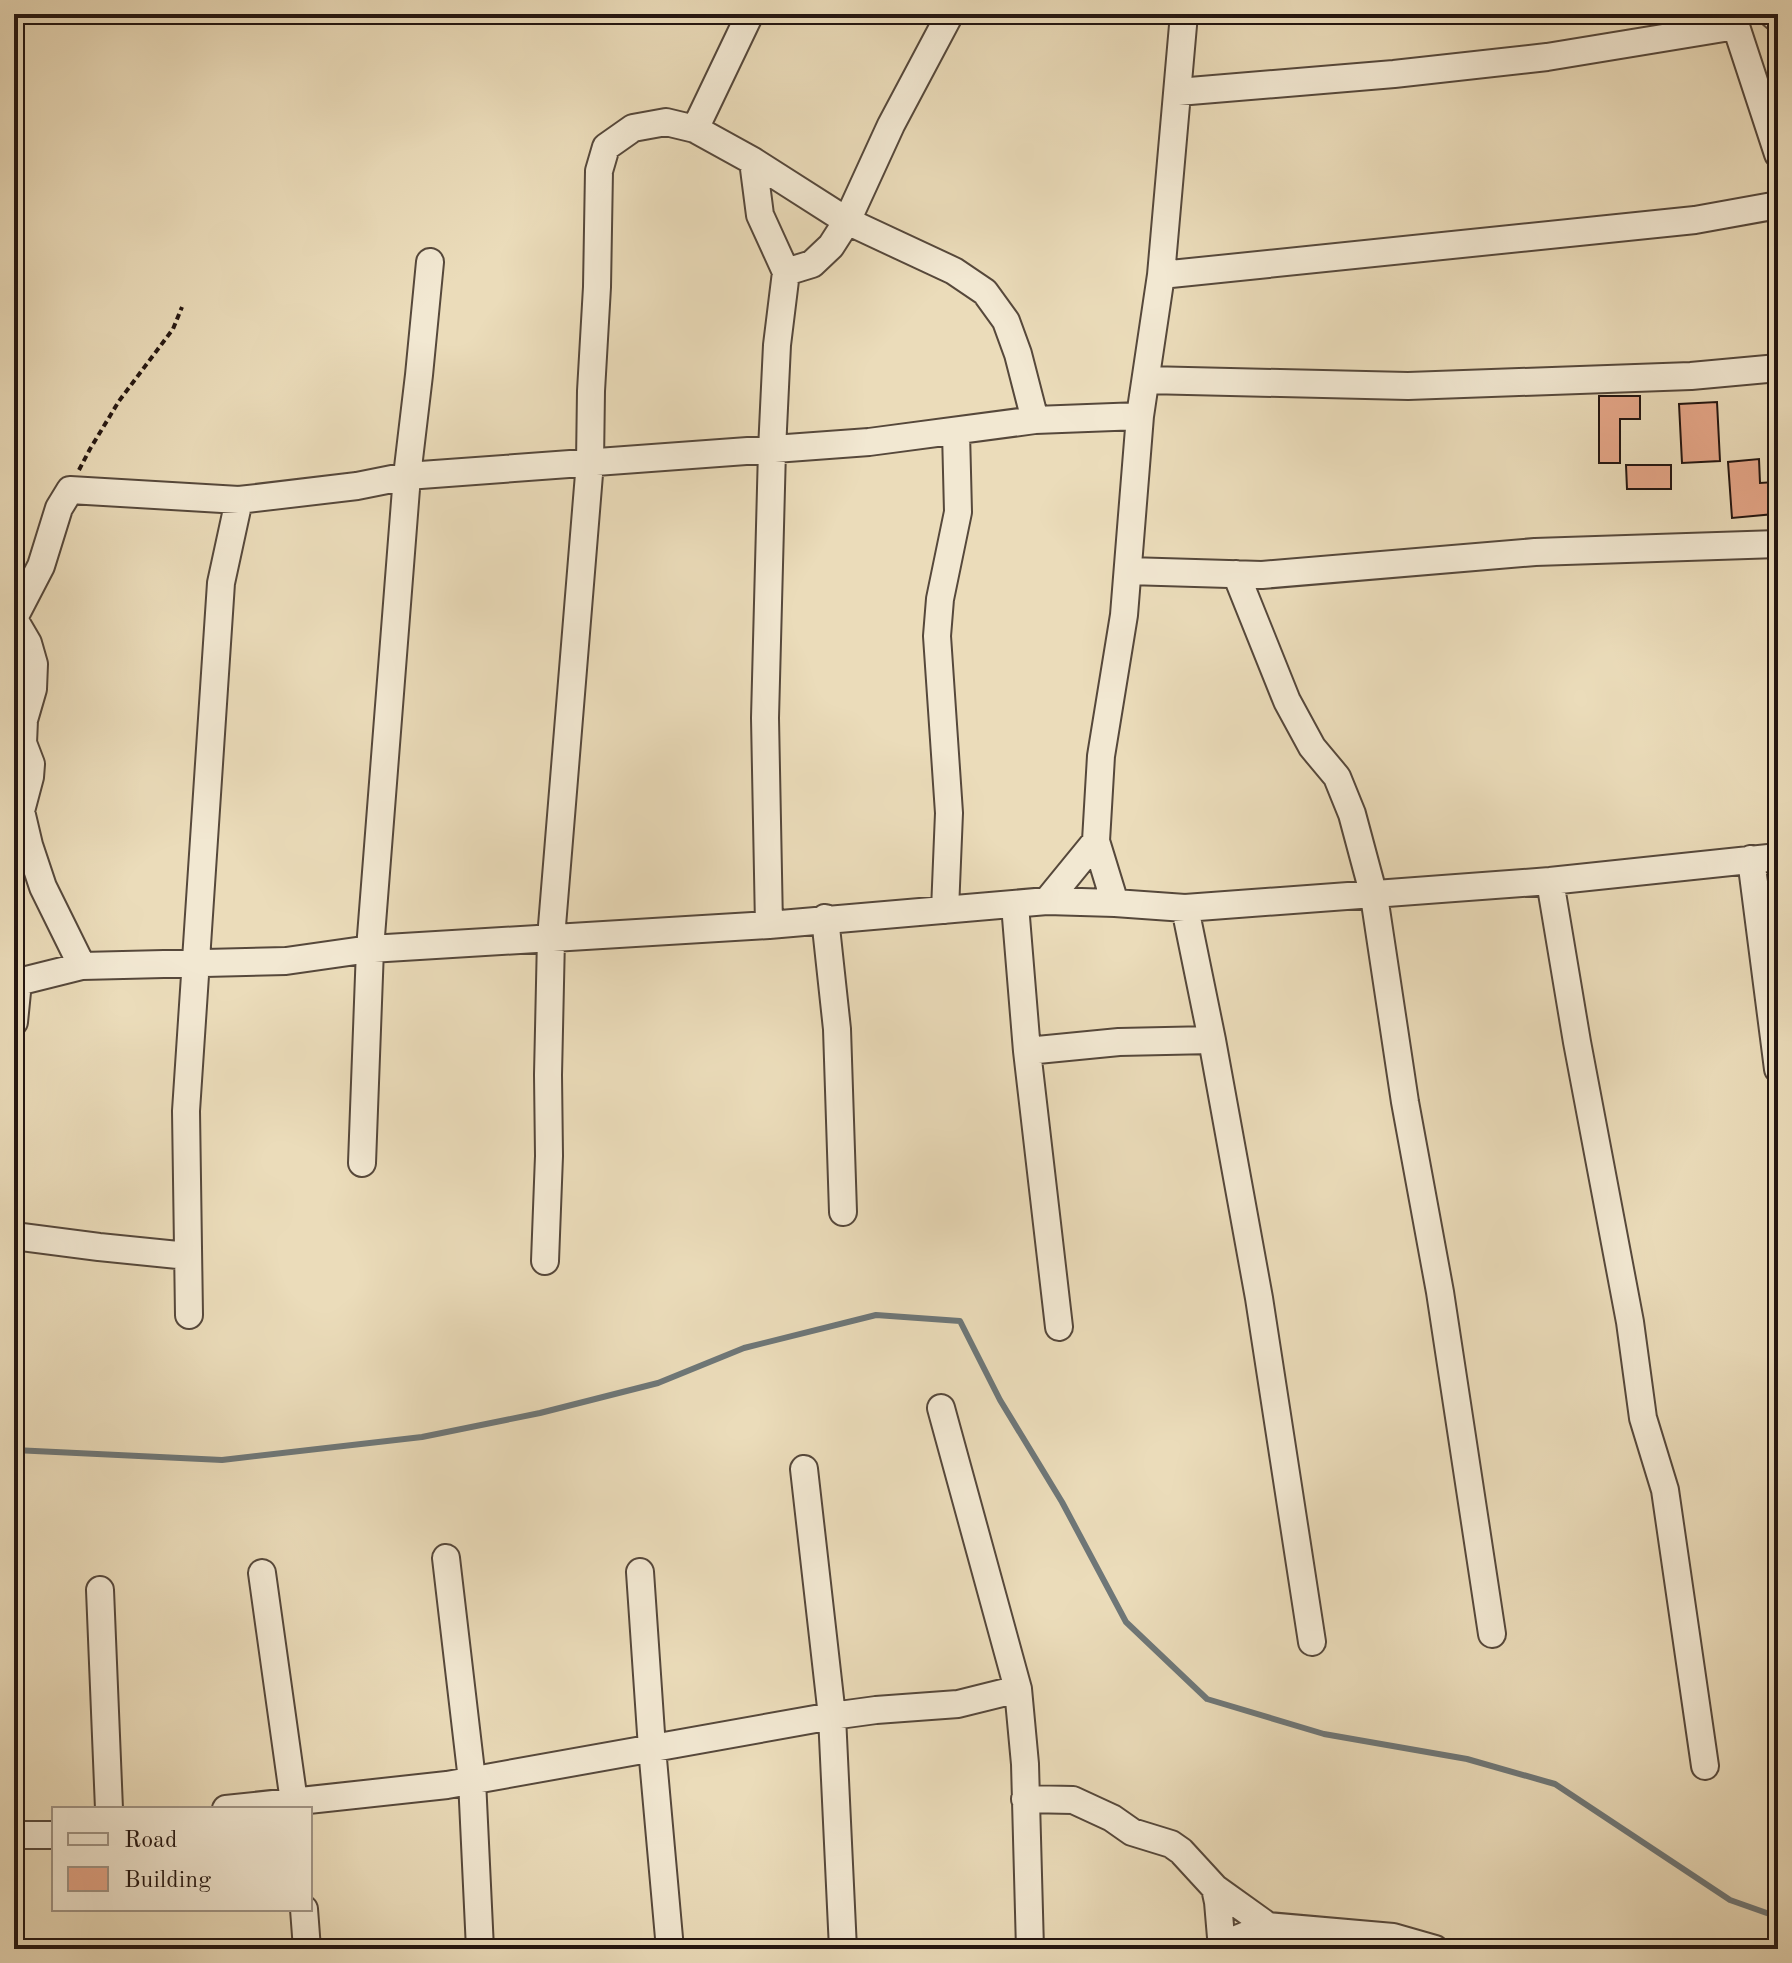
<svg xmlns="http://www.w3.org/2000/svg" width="1792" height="1963" font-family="'Old Standard TT',serif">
<rect width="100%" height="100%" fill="#ebdcba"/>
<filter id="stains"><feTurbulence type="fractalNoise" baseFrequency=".0025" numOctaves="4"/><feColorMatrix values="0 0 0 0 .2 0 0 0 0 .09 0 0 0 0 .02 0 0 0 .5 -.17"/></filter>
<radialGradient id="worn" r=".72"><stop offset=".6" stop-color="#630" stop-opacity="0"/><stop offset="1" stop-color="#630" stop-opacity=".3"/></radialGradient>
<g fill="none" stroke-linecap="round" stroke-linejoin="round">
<path stroke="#6e7778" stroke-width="6" d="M14 1450 222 1460 422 1437 540 1413 658 1383 744 1348 876 1315 960 1321 1000 1400 1062 1502 1126 1622 1207 1699 1324 1734 1467 1759 1555 1784 1730 1900 1778 1917"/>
</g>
<path fill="#e5a688" stroke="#241611" stroke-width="2" d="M1599 396H1640V419H1620V463H1599Z
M1717 402 1720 461 1682 463 1679 404Z
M1759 459 1760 483 1775 482 1776 503 1773 504 1774 514 1732 518 1728 462Z
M1626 465H1671V489H1627Z"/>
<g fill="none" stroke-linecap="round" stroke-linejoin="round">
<g stroke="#56483b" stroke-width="30">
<path id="minor" d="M1732 14 1778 154
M1772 14 1778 19
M1178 92 1394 74 1547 57 1736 26
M695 129 750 14
M753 161 760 215 786 272
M1161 275 1695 220 1778 205
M1146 380 1408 386 1691 376 1778 368
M1128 571 1262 575 1535 552 1778 544
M1236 574 1287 701 1312 747 1337 777 1352 814 1374 896 1405 1102 1440 1292 1492 1634
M14 618 41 566 59 508 70 490 239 500 357 486 407 476 869 442 1035 420 1140 416
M14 619 28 643 34 664 33 689 24 720 23 743 31 764 30 777 21 811 29 845 43 887 82 966
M1751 859 1778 1069
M1550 881 1577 1042 1630 1322 1643 1418 1665 1490 1705 1766
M1047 901 1096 841
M1115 903 1096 841 1101 756 1124 615 1140 416 1161 275 1184 14
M1015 905 1027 1051 1059 1327
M1185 908 1212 1040 1259 1298 1312 1642
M945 910 949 813 937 636 940 599 958 512 956 432
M825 918 837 1029 843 1212
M769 925 765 718 772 450 777 345 786 272 812 264 831 246 847 221 891 125 950 14
M14 983 82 966 286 961 370 949 769 925 1047 901 1115 903 1185 908 1550 881 1778 857
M14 1022 18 982
M1027 1051 1119 1042 1212 1040
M362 1163 370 949 407 476 419 375 430 262
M14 1236 99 1247 188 1256
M545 1261 549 1156 548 1075 551 938 590 462 591 391 597 287 599 171 606 147 633 128 666 122 695 129 753 161 847 221 954 271 985 292 1006 321 1018 354 1035 420
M189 1315 186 1111 221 583 239 500
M941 1408 1018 1689 1025 1764 1030 1949
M804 1469 832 1716 843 1949
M446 1558 472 1780 480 1949
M640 1572 652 1748 670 1949
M262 1573 295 1809
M100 1590 109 1809
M1025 1799 1073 1800 1112 1818 1132 1832 1171 1844 1181 1851 1215 1888 1218 1902 1222 1949
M226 1809 447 1785 832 1716 876 1710 958 1704 1018 1689
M14 1835H54
M1215 1888 1268 1926
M304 1909 307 1949
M1222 1945 1268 1926 1393 1937 1435 1949"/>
</g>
<path stroke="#241611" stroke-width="4" stroke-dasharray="6 4" stroke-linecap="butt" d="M79 470 90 449 119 401 173 329 182 307"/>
<use href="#minor" stroke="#f2e8d2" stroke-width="26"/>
</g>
<rect width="1792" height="1963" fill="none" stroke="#ebdcba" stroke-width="48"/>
<rect x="16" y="16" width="1760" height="1931" fill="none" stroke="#241611" stroke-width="4"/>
<rect x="24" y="24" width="1744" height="1915" fill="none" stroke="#241611" stroke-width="2"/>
<rect x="52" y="1807" width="260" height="104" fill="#f2e8d2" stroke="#a09485" stroke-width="2"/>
<rect x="68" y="1833" width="40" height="12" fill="#f2e8d2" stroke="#a09485" stroke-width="2"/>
<text x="124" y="1847" font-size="24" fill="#241611">Road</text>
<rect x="68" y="1867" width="40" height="24" fill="#e5a688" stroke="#a09485" stroke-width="2"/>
<text x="124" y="1887" font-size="24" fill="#241611">Building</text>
<rect width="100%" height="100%" filter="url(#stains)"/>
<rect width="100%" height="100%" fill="url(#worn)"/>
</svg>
